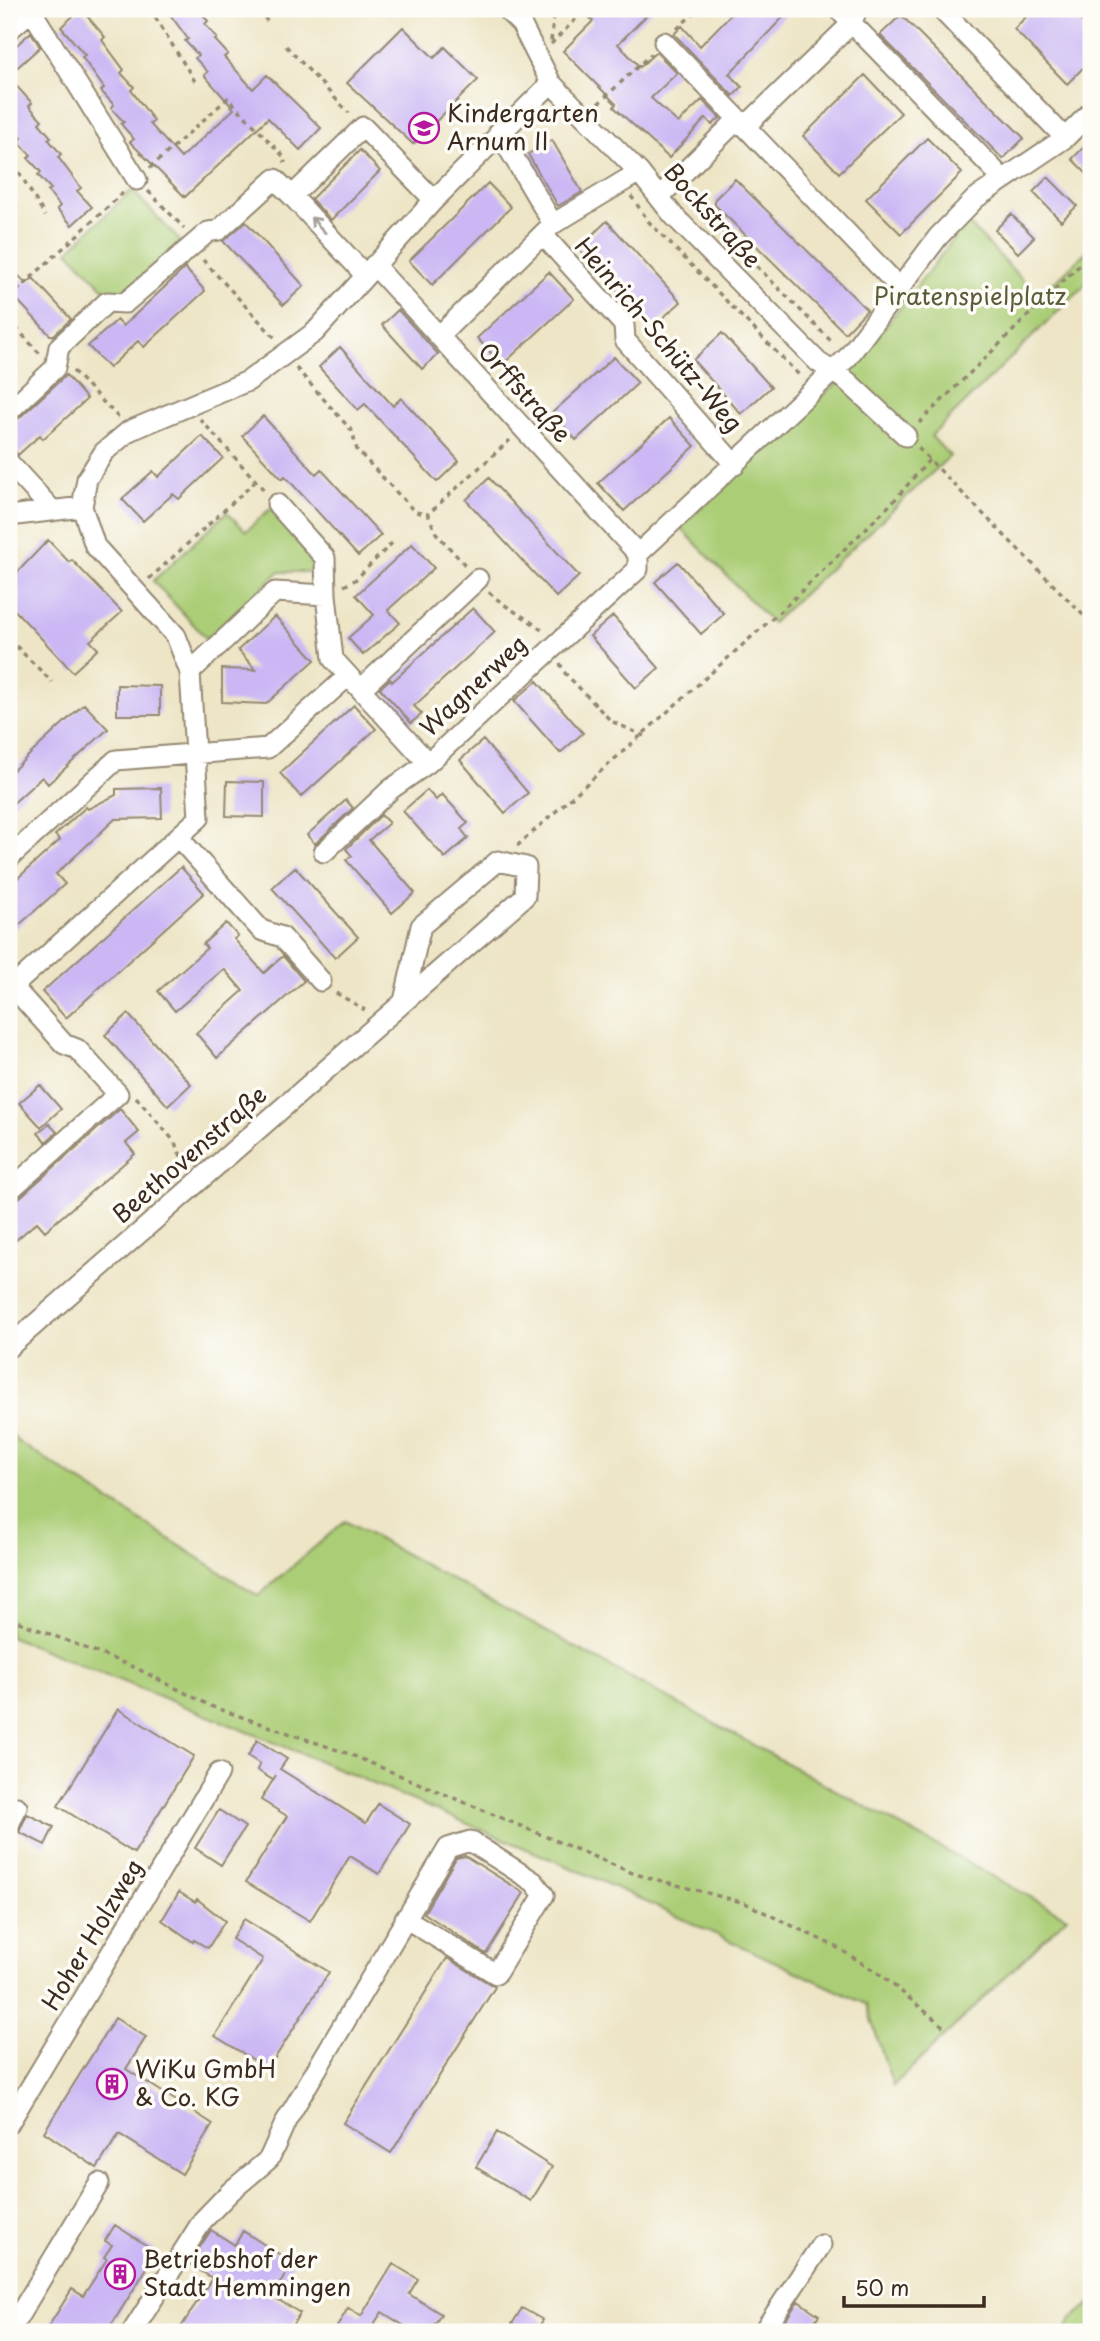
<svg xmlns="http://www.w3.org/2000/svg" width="1100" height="2341" font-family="'Playpen Sans',sans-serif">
<rect width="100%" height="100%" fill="#fdfcf7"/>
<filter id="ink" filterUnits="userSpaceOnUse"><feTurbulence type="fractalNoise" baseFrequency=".0143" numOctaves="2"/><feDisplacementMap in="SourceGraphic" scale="14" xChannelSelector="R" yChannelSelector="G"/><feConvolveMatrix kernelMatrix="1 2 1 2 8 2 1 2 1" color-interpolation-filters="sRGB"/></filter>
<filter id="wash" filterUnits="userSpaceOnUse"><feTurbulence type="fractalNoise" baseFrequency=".00686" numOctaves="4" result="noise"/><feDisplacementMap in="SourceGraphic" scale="28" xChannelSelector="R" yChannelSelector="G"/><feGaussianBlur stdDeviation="1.57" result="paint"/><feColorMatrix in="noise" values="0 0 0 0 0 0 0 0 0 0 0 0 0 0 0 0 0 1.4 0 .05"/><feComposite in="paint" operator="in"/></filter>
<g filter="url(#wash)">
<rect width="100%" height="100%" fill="#ede5c6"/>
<path fill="#abcd76" stroke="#737c4a" stroke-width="2" d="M132 190 181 242 124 294H109L68 251Z
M967 222 1039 297 1091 247V279L931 436 950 456 772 623 680 527 851 370Z
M271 508 317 557V572H279L207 639 153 581 227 512 246 531Z
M9 1430 17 1441 258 1596 345 1521 1067 1917 893 2086 866 2004 588 1875 315 1759 9 1636Z
M1091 2303V2332H1066L1070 2320Z"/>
<g id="blocks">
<path fill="#cab7f4" d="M81 9 105 37 102 40 124 70 121 73 134 87 131 90 154 121 150 124 181 158 234 109 204 75 208 72 195 58 198 55 185 41 188 39 166 9H198L208 21 205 24 217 38 215 40 228 54 224 57 253 89 267 75 321 128 300 150 268 118 185 197 130 142 134 139 121 124 124 122 111 108 114 105 101 91 104 88 82 57 85 55 61 27Z
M595 9H653L618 44 640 67 656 52 677 73 651 98 678 123 702 100 720 118 712 125 706 118 669 158 614 107 616 104 563 51 593 21 588 16Z
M736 9H791L729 74 742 87 733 96 674 34 682 26 700 46Z
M1034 9H1070L1091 31V60L1067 84 1014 29Z
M901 15 1024 138 1003 159 880 35Z
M403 27 434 58 445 47 478 80 413 144 347 83Z
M31 32 40 47 9 75V52Z
M865 75 901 113 839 173 803 136Z
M9 78 32 103 29 106 42 120 39 123 51 137 48 139 61 154 58 157 81 188 77 191 92 207 72 225 57 209 60 206 48 191 51 189 38 175 41 172 28 158 31 155 18 141 22 138 9 124Z
M927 138 962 173 901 234 866 199Z
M552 140 582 192 558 206 528 154Z
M1091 140V178L1072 159Z
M360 150 380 171 331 220 311 199Z
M1048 177 1077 206 1061 221 1033 192Z
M735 179 867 310 845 333 715 205V199Z
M488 183 511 207 432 285 409 261Z
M1011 214 1034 237 1018 253 995 230Z
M607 221 681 302 651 328 578 248Z
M246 222 304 286 283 305 223 241Z
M9 265 26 284 33 278 71 319 54 335H50L9 291Z
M185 268 205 291 144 347 138 341 109 368 88 346 117 320 123 326Z
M549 272 574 299 502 365 477 338Z
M398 310 438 354 422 369 382 325Z
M722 333 771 387 741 414 693 360Z
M340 347 393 406 401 398 459 461 437 482 365 404 358 410 319 367Z
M614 357 638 383 576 440 552 413Z
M66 375 87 399 43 439 40 435 18 455 9 445V423L17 420Z
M263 416 316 474 321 469 381 535 358 556 285 476 282 479 242 436Z
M669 418 695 446 624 511 598 483Z
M202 436 223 458 179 499 173 494 143 521 122 499 153 471 158 477Z
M489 478 579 576 556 597 466 500Z
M48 540 69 562 72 560 122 612 90 641 98 649 73 672 9 604V581Z
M412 544 434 568 388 610 400 623 363 655 348 638 374 615 356 595Z
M678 562 724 614 701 634 655 582Z
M473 608 495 632 414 706 422 714 411 723 380 688 390 679 392 682Z
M275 616 315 660 266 704 222 702V669L256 670 238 650Z
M613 616 659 668 636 688 590 636Z
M537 681 583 733 560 753 514 701Z
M117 685 160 686V715H117Z
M84 704 108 729 48 784 42 777 9 807V774Z
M354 705 376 729 301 797 280 773Z
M483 740 528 793 505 813 460 760Z
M227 781 264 782V817L226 816Z
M161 788 162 818 115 819 56 874 65 884 9 934V886L60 840 55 835 86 807 88 809 116 795V789Z
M427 790 436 800 442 794 468 823 461 829 468 838 445 858 403 811Z
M346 800 353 808 315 844 307 835Z
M381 815 389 823 369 840 415 893 392 913 346 860 352 856 346 849Z
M181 867 204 893 66 1018 42 992Z
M295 867 358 937 335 958 272 888Z
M226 923 238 936 234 939 264 973 283 956 304 981 217 1058 196 1033 243 991 224 969 175 1011 158 991 207 948 203 944Z
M128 1014 191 1084 168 1106 105 1035Z
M40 1085 61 1109 41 1127 19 1103Z
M120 1109 139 1132 126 1143 135 1154 45 1231 37 1222 9 1246V1203L17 1200Z
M49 1124 57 1132 46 1142 38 1133Z
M118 1709 194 1756 134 1853 58 1806Z
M257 1740 287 1759 280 1769 366 1823 378 1804 410 1824 379 1874 350 1856 310 1921 246 1882 287 1816 261 1800 276 1775 273 1780 257 1770 260 1764 248 1756Z
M219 1810 245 1827 221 1865 195 1848Z
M27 1814 54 1827 45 1845 19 1832Z
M465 1856 524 1893 486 1954 424 1913 456 1858Z
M179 1892 195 1902 197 1899 225 1921 208 1948 194 1940 193 1942 162 1920Z
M244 1919 329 1972 268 2069 215 2036 263 1959 232 1939Z
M447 1958 495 1987 391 2153 343 2123Z
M115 2018 146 2037 126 2069 213 2124 182 2174 119 2134 97 2168 44 2132Z
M497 2132 552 2167 531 2201 476 2167Z
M115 2225 157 2252 107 2332H45L72 2289 83 2296 107 2259 104 2257 112 2245 105 2241Z
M211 2230 235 2245 243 2231 293 2263 272 2296 300 2313 288 2332H178L212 2278 189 2264Z
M393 2264 418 2279 409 2294 441 2314 430 2332H414L382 2312 374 2324 387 2332H334L348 2308 361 2316Z
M798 2301 819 2315 807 2332H778Z
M522 2308 543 2320 535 2332H507Z"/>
</g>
</g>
<g filter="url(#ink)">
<use href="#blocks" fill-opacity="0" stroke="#948872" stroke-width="2"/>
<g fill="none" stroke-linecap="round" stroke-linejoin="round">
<g stroke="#948872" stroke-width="23">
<path id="minor" d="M506 9 521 24 551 83 639 172 673 215 818 362 847 381 906 436
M838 9 1003 179
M941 9 1065 138
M31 10 137 180
M9 30 33 9
M664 42 900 288
M659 197 731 126 752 120 852 23 857 9
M553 224 639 172
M544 236 624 325 625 340 735 465
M374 265 638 554 848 357 938 237 976 198 1065 138 1091 112
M365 275 292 196 363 127 434 200
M440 335 553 224 499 132
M9 411 55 368 59 347 107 302 125 303 208 232 219 230 275 179 292 196
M9 463 53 511
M277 504 325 558 326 595
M9 516 82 507
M190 672 275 592 326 595 333 659 428 763
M361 689 478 579
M179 838 261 930 282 937 321 981
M324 852 391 789 428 763 638 569V554
M9 858 116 760 268 748 348 676
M9 990 199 818 190 672 176 636 95 546 82 507 87 479 104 452 129 431 248 381 315 332 434 200 551 83
M9 1191 118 1094 77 1049 64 1044 13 987
M9 1347 525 896 526 867 498 861 421 926 404 1001
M9 1825 17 1807
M9 2123 219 1773
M9 2332 99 2183
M132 2332 203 2220 231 2191 269 2159 286 2121 448 1848 470 1841 534 1882 544 1895 496 1974 405 1918
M763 2332 821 2245"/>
</g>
<path stroke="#948872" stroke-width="3.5" stroke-dasharray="5 5" stroke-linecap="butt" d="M150 9 196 83
M259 9 267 21
M677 29 698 9
M551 41 554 9
M551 44 586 9
M286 46 349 113
M598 104 651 54
M9 155 45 216
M150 168 228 98 284 157 285 163
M148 191 184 228
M686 195 834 344
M631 196 649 222 800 376
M203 260 276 339
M9 298 124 192
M9 320 40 354
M296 368 352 431 357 450 415 512 428 514
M73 371 119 418
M200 419 265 491
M919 423 1091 254
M918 448 1091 623
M465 565 436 533 428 514 510 440
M149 579 256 481
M344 586 355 580 392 543
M489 592C506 609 526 616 544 632
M9 639 52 682
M560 663 563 671 611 721 644 736
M517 846 785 607 892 503 929 460
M336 993 365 1010
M136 1097 174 1141 187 1169
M9 1618 136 1668 213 1707 349 1754 635 1874 745 1903 838 1948 881 1975 943 2026"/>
<use href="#minor" stroke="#fff" stroke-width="19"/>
</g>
<defs><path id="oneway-shaft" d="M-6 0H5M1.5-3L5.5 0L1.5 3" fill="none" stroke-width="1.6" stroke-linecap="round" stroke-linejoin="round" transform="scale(1.75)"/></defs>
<use stroke="#a79f9a" href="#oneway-shaft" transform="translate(318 225) rotate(-133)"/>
</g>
<defs>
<g id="school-ring" transform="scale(1.575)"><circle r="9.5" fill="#fdfcf7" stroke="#b5179e" stroke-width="1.5"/><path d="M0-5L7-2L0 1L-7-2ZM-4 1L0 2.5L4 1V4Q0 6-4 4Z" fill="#b5179e"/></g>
<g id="building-ring" transform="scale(1.575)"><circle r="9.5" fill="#fdfcf7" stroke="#b5179e" stroke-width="1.5"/><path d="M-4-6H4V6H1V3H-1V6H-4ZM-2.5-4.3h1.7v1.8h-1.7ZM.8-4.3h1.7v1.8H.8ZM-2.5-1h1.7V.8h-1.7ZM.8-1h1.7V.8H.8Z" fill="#b5179e"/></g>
</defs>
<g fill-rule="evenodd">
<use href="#school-ring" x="424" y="128"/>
<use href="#building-ring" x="112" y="2084"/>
<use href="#building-ring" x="120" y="2274"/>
</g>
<g text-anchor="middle" stroke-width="7" stroke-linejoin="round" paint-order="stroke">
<g font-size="24" fill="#3b2a1e" stroke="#fdfcf7" text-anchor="start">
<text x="447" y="122">Kindergarten<tspan x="447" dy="28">Arnum II</tspan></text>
<text x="135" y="2078">WiKu GmbH<tspan x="135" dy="28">&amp; Co. KG</tspan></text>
<text x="143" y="2268">Betriebshof der<tspan x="143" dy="28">Stadt Hemmingen</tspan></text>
</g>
<g font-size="24" fill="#3b2a1e" stroke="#fdfcf7">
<text transform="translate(712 216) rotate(48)" y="8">Bockstraße</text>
<text transform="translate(658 335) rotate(50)" y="8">Heinrich-Schütz-Weg</text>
<text transform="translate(524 393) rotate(48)" y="8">Orffstraße</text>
<text transform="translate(474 686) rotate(-43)" y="8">Wagnerweg</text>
<text transform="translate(190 1155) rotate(-41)" y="8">Beethovenstraße</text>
<text transform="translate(93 1935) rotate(-59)" y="8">Hoher Holzweg</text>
</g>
<g font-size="24" fill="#5d5b38" stroke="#fdfcf7">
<text x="970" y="305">Piratenspielplatz</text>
</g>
</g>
<rect width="1100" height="2341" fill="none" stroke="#fdfcf7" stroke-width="35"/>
<path d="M844 2296v10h140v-10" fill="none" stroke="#3b2a1e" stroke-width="3.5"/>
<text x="855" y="2296" font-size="21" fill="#3b2a1e" stroke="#fdfcf7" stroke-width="5" paint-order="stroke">50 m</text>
</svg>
